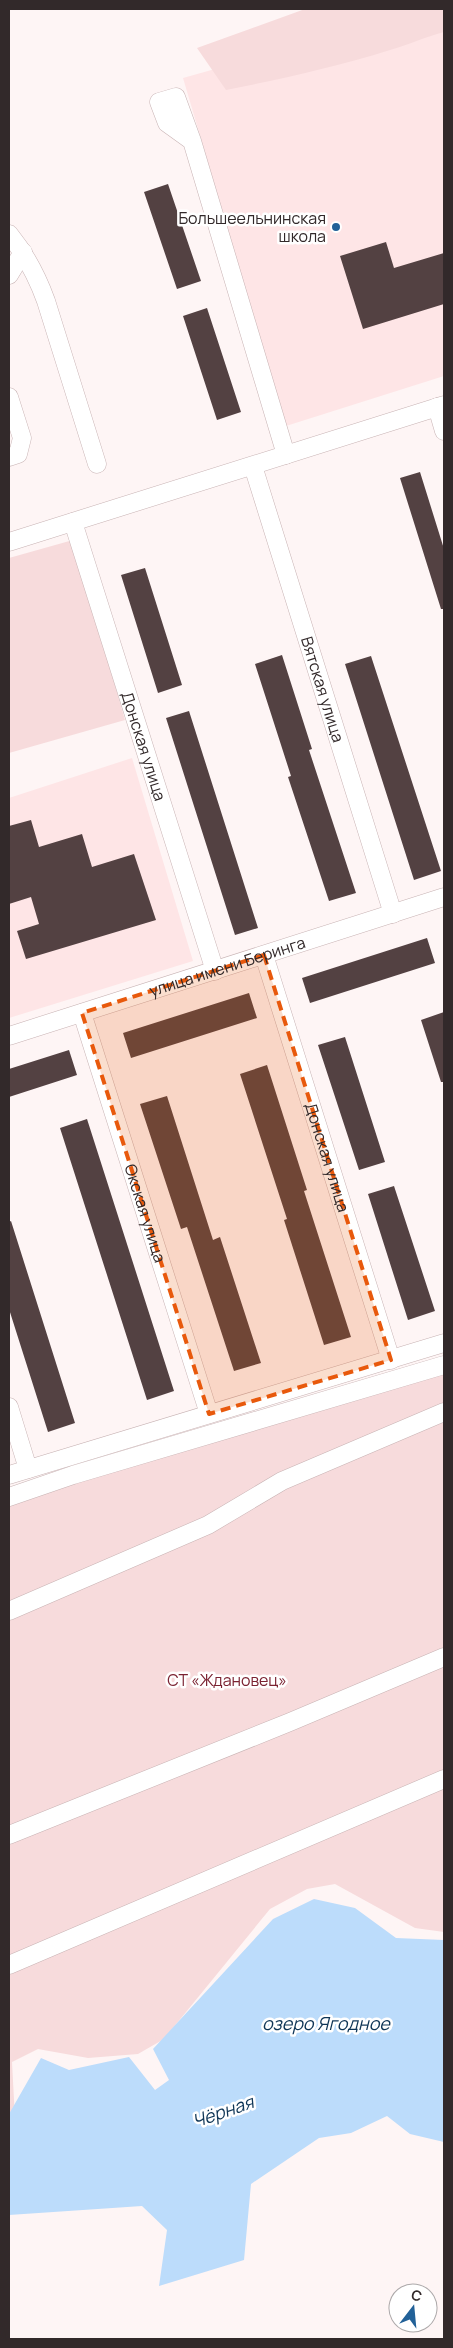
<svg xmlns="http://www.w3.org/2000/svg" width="453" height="2348" font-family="Manrope,sans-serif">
<rect width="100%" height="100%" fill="#fef5f5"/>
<path fill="#fee5e6" d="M429 9H444V376L286 426 183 78Z
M132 758 193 961 9 1018V798Z"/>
<path fill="#f7dbdc" d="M305 9H444V32C425 37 408 45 390 50 336 67 281 79 226 90L197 48Z
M73 540 125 720 9 753V558Z
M444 1357V1932L415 1928 335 1884 307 1889 270 1909 164 2039 138 2054 88 2058 38 2049 12 2062 15 2119 9 2125V1495Z"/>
<path fill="#bcdcfb" d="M314 1899 355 1908 396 1938 444 1940V2142L410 2134 387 2116 351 2133 319 2138 251 2184 244 2260 159 2286 167 2230 142 2206 9 2215V2114L41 2058 69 2070 129 2057 155 2090 169 2080 153 2049 273 1919Z"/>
<path fill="#534142" d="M168 184 201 281 177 289 144 192Z
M386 242 394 268 444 253V304L363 329 340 256Z
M207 308 241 412 217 420 183 316Z
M420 472 444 549V609H441L400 478Z
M145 568 182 685 158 693 121 575Z
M282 655 312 749 309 750 356 893 329 901 288 777 291 776 255 664Z
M371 656 441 871 414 880 345 664Z
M189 711 258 928 235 935 166 718Z
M31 820 39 847 82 834 92 867 134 854 156 920 26 959 17 931 39 924 31 897 9 904V826Z
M427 938 435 963 310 1003 302 978Z
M249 993 257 1018 131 1058 123 1033Z
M444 1012V1082H441L421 1020Z
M345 1037 385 1162 359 1170 318 1045Z
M69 1050 77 1075 9 1097V1069Z
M267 1065 307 1190 304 1191 351 1337 324 1345 284 1220 287 1219 240 1074Z
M167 1096 213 1240 220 1237 261 1363 234 1371 187 1227 181 1229 140 1104Z
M87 1119 174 1391 147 1400 60 1128Z
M394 1186 435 1311 408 1320 368 1194Z
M11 1221 75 1423 48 1432 9 1309V1222Z"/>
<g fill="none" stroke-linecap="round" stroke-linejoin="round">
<g stroke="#c8b3b4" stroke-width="19">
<g id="minor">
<path d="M192 141 167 123 159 102 176 97 192 141 286 455"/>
<path d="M9 234C26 255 37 276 46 301L97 464"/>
<path d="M9 275 23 252"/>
<path d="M9 397 22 438 18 454 9 457"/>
<path d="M437 407 444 431"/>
<path id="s1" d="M253 466 393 914"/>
<path id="s2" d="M73 522 215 971"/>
<path d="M9 542 444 405"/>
<path id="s3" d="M264 955 391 1360"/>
<path id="s4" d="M82 1013 209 1414"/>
<path id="s5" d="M9 1036 444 897"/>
<path d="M9 1407 28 1469"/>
<path d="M9 1475 444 1343"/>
<path d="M9 1497 73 1475 444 1365"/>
<path d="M9 1611 208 1525 282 1481 444 1412"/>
<path d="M9 1835 290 1722 444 1657"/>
<path d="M9 1965 444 1779"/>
</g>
</g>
<use href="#minor" stroke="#fff" stroke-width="18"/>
</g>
<path fill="#e8590c" fill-opacity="0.2" stroke="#e8590c" stroke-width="4" stroke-dasharray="10 6" stroke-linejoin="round" d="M264 955 391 1360 209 1414 82 1013Z"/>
<circle fill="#226198" stroke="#fff" stroke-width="2" cx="336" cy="227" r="5"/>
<g text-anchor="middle" stroke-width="5" stroke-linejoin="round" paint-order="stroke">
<g font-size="16" fill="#32292a" stroke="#fff" text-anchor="end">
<text x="326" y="224">Большеельнинская<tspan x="326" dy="18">школа</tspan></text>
</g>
<g font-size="16" fill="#32292a" stroke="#fff">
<text dy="6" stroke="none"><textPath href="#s1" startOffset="234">Вятская улица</textPath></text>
<text dy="6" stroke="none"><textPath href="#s2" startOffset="235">Донская улица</textPath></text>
<text dy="6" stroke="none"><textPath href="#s5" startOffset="229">улица имени Беринга</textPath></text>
<text dy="6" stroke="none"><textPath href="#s3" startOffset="212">Донская улица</textPath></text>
<text dy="6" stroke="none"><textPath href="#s4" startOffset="210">Окская улица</textPath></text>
</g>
<g font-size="16" fill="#7b2332" stroke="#fff">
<text x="227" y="1686">СТ «Ждановец»</text>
</g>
<g font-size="18" font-style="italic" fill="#0e3556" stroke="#fff">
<text x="326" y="2030">озеро Ягодное</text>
<text transform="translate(223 2112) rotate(-19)" y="6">Чёрная</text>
</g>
</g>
<rect width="453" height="2348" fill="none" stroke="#32292a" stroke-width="20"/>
<g transform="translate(413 2308) rotate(16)"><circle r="24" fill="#ffffff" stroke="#ada9aa"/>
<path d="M0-4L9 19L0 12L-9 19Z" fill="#226198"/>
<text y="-8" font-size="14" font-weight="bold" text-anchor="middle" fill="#32292a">С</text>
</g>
</svg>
